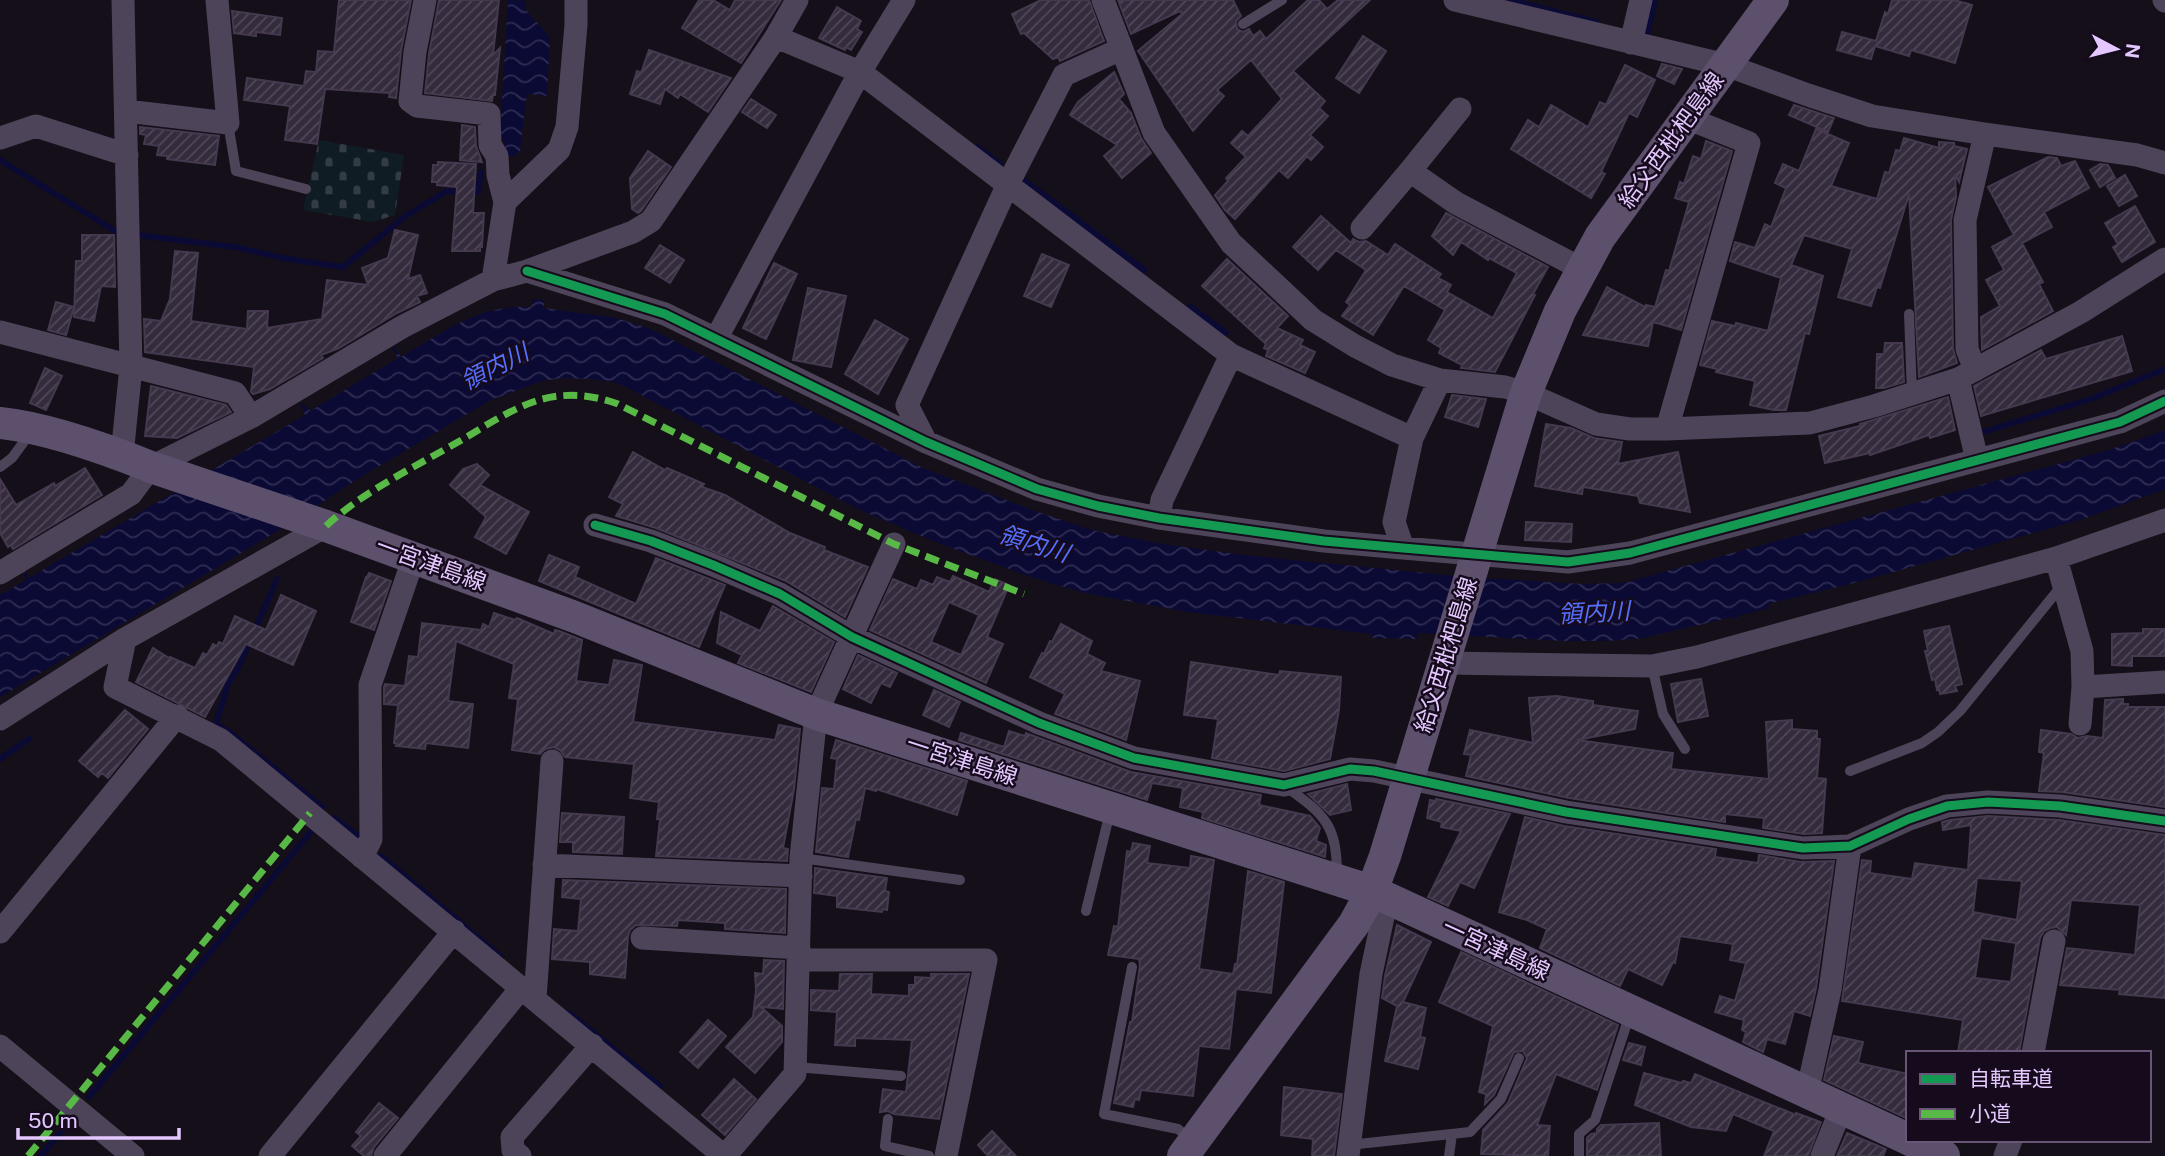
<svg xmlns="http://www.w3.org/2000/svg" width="2165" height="1156" font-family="'Public Sans','Noto Sans JP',sans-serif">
<defs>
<pattern id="cemetery-stones" width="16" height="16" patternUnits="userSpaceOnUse" patternTransform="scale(1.75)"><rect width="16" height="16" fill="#101c24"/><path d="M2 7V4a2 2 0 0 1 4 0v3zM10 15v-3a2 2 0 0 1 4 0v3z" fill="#333c45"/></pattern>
<pattern id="water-waves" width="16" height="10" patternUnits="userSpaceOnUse" patternTransform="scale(1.75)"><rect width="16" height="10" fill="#0b0a35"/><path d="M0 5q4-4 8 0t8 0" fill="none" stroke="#2e2c53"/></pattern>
<pattern id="building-hatch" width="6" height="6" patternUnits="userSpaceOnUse" patternTransform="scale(1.75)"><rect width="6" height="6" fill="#342c3c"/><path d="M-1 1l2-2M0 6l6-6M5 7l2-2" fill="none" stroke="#514959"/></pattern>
</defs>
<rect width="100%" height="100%" fill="#140f18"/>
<path fill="url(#cemetery-stones)" d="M319 140 404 155 395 215 373 222 303 210Z"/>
<path fill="url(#water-waves)" d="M508 0 526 1V10L550 37 547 96 527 94 520 148H522L516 156H508L500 131Z
M533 299 544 300V308L616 318 651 329 923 468 1032 510 1092 530 1157 543 1243 555 1466 577 1583 584 1623 583 2109 450 2165 430V489L2083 519 1854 583 1768 604 1769 608 1738 616V619L1735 620 1733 617 1643 638 1607 641H1565L1418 633 1417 639 1373 638 1372 634 1188 612 1085 593 1034 578 938 543 860 510 630 389 617 383 591 379 562 378 542 381 491 400 359 478 291 523 0 697V595L26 580 22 572 24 570 29 578 305 415 300 404 303 403 310 411 398 358 392 348 394 346 401 357C444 332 479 304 531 307Z"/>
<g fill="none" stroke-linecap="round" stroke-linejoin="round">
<path stroke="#0b0a35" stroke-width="6" d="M1510 0 1596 22
M1647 33 1655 0
M977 147 1000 164
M0 160 120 234
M1025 181 1144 270
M137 235 235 247 288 259 343 267 404 217 447 191 478 192 481 172
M1190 307 1226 333
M1983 432 2091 399 2165 369
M277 579 238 668 228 684 216 724 228 731 322 807
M0 759 29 739
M335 818 359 837
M381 856 501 957
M569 1013 660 1086
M89 1097 310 833
M41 1156 73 1117"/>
</g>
<path fill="url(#building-hatch)" stroke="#44394e" stroke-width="2" fill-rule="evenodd" d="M339 0H411L401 51 396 98 389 97 390 93 325 89 317 144 285 140 290 106 244 100 247 78 304 86 306 71 316 72 318 51 334 52Z
M439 0H499L493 55 500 48 495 95H493L492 101 425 93 429 54Z
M699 0H713L730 10 735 0H781L741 63 682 28Z
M1041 0H1089L1104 41 1060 61 1058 57 1053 59 1024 33 1021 34 1012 14Z
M1118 0H1233L1241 16 1236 21 1237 29 1243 32 1249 29 1253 36 1260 31 1266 39 1308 0H1319L1327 9 1338 0H1370L1293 71 1325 101 1319 108 1328 116 1310 135 1323 147 1311 160 1307 156 1288 178 1279 170 1235 219 1225 210 1215 195 1228 181 1226 178 1246 157 1231 143 1242 131 1248 136 1282 99 1251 60 1217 90 1224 96 1193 131 1138 51 1182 14 1180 11 1131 34Z
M1892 0H1954L1972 5 1955 63 1911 50 1909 56 1875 46 1871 59 1837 50 1842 32 1876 41 1885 12 1888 14Z
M837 7 861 21 857 29 862 32 851 50 846 47 845 50 819 38Z
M232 11 282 18 280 35 256 32V36L234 33Z
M1363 36 1386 51 1359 93 1336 78Z
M649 50 731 78 708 112 680 94 678 98 665 89 660 104 630 94 637 71 641 73Z
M1662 64 1682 69 1674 84 1657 76Z
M1625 65 1655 80 1637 117 1629 113 1601 172 1605 174 1591 198 1511 149 1528 120 1539 127 1551 105 1588 127 1600 102 1606 105Z
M1114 72 1124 94 1119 99 1131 113 1141 138 1151 153 1122 178 1104 156 1117 145 1070 115 1078 102Z
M751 99 776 115 767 128 742 112Z
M1794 105 1834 118 1828 132 1789 115Z
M462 125 475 127 476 146 482 162 460 160Z
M140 127 219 136 215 165 167 159V156L157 155 159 146 144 144 146 135 140 134Z
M1816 129 1849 143 1831 186 1877 199 1885 172 1889 173 1896 150 1900 151 1904 138 1939 148V142L1954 143V146L1967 149 1959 182 1955 174 1956 197 1951 220 1953 349 1957 363 1919 377 1909 194 1880 288 1877 287 1871 306 1838 297 1852 249 1804 235 1791 265 1823 276 1809 334 1805 333 1786 410H1774L1750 405 1755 381 1716 372 1717 369 1700 365 1712 321 1735 326 1736 323 1768 331 1781 278 1730 261 1735 242 1755 248 1765 224 1771 227 1786 188 1775 183 1783 164 1799 171Z
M1706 141 1732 151 1681 330 1653 322 1648 346 1583 335 1607 287 1645 307 1646 305 1655 307 1666 270 1669 271 1689 202 1675 198 1680 182 1684 184 1693 156 1701 159Z
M648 151 671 167 641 211 638 213 632 209 630 178Z
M2048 157 2057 158 2061 166 2075 161 2089 188 2044 212 2052 227 2022 243 2043 282 2039 284 2053 311 1982 350 1981 317 2000 306 1986 280 2004 270 1992 247 2014 235 1988 187Z
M438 162 476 164 473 213H484L482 247H480V251H452L457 187 437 185V182H432L433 165H438Z
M2100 164 2108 165 2115 178 2100 187 2090 170Z
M2125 175 2137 196 2119 206 2107 186Z
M2135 206 2155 242 2122 262 2113 247 2118 244 2105 223Z
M1446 213 1548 267 1533 294 1535 295 1495 372 1461 368 1462 365 1439 353 1441 348 1428 340 1445 310 1404 286 1373 335 1342 316 1350 305 1346 302 1366 270 1336 250 1318 270 1293 247 1321 216 1351 243 1353 239 1359 242 1366 241 1388 255 1395 244 1441 274 1438 278 1451 285 1447 292 1493 318 1517 273 1489 258 1488 260 1461 242 1453 255 1432 236Z
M395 230 418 235 408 279 420 275 427 293 417 296 420 302 397 313 339 348 321 355 323 358 270 389 253 394 251 392 254 367 145 352 144 319 161 321 170 299 175 251 198 253 191 321 247 329 248 311H268L267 328 322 319 327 280 368 285 362 268 388 258Z
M82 235H114L115 287 101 286 94 321 74 317 76 261H82Z
M660 245 684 260 670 283 645 268Z
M1042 254 1069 265 1051 307 1024 296Z
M1227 259 1288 316 1277 328 1303 340 1300 345 1315 352 1305 373 1266 356 1268 350 1264 348 1266 344 1202 286Z
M774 263 797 274 766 339 743 328Z
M808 288 846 296 831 367 793 360Z
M56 302 74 307 66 335 48 330Z
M875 320 908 339 878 394 845 374Z
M2122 336 2132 371 1981 416 1974 386 2041 350 2046 359Z
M1885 343H1902L1904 382 1884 388H1876L1877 354H1884Z
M45 368 62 376 46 410 30 403Z
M151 386 226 405 231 412 177 438 145 436Z
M1452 395 1486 399 1478 427 1445 417Z
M1948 397 1955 430 1930 438 1929 435 1870 455V453L1825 463 1819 436 1860 426V424Z
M1546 424 1571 428 1594 438 1622 442 1618 464 1678 452 1690 512 1640 503 1638 496 1583 487 1582 494 1535 486Z
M633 452 665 470 667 468 704 484 702 487 725 495 790 533 825 547 824 550 868 567 845 617 786 581 656 528 616 516 623 504 609 497Z
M477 464 489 475 480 485 529 512 506 554 475 537 486 517 450 485 463 469Z
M85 468 102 495 13 549 11 545 8 547 0 533V479L16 505 54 483 55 486Z
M1526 522 1572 524 1571 542 1525 540Z
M549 555 579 567 575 577 636 604 656 558 725 585 699 647 539 581Z
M369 573 391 581 374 630 351 622 366 577H367Z
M953 576 989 592 995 579 1009 585 987 637 1003 644 986 683 870 630 893 579 917 589 921 580 933 585 937 577 950 582ZM949 602 979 615 961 655 931 642Z
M281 595 316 611 293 665 246 644 205 717 136 682 153 648 169 658 170 657 195 668 203 653 207 655 213 644 217 646 219 642 223 644 235 616 266 630Z
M773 606 834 642 811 692 738 663 742 655 717 643 721 612 760 631Z
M494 613 515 620 517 618 554 634 555 630 559 631 582 640 576 681 609 685 614 660 642 665 633 722 775 740 779 725 800 729 794 789 783 848 788 849 787 861 656 856 660 819H657L659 802 630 798 634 764 565 757 560 750 554 747 545 749 540 754 512 750 518 699 509 698 514 664 456 641 448 701 473 704 468 748 426 743 425 749 396 746 397 744 394 743 398 705 384 704V687L385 684 405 686 409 656 418 657 422 623 481 630 483 624 489 627Z
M1061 624 1092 641 1087 654 1105 663 1101 671 1140 681 1126 740 1055 714 1065 694 1030 677 1042 653 1044 654 1050 641 1052 642Z
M1949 626 1962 684 1955 686 1957 691 1940 694 1939 689 1937 690 1935 679 1932 680 1925 651H1928L1924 631Z
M2143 629H2165V656H2132V666L2112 665V634L2143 633Z
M858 655 897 673 890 687 881 683 871 703 843 689Z
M1191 662 1279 675 1280 671 1341 677 1339 710 1330 759 1284 771 1212 758 1218 719 1184 715Z
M1701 679 1708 716 1678 722 1671 684Z
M934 690 960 702 949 727 923 715Z
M1557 696 1593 701V705L1638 711 1635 729 1577 740 1673 753 1671 769 1769 779 1766 722 1792 720V729L1817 731V739H1820L1817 778 1826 779 1822 833 1804 834 1763 828 1764 818 1725 814V822L1569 798 1466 776 1471 755 1464 754 1470 730 1533 743 1529 698Z
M2123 699V704H2128V707H2165V807L2062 792 2039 791 2044 753 2039 752 2041 730 2071 734 2078 738 2087 736 2103 738 2105 700Z
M125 710 148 729 108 778 102 773 98 777 79 761Z
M1009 731 1025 736 1026 733 1131 772 1261 795 1259 805 1310 816 1320 828 1316 841 1326 845 1325 857 1202 818 1203 812 1180 807 1183 788 1152 783 1147 800 959 740 961 733 1004 747Z
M836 740 967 781 957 815 876 789V791L865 788 859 820 856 819 848 857 816 852 822 788 834 789 837 759 831 758Z
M1347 784 1351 810 1330 815 1308 794Z
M1436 799 1510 814 1474 888 1460 882 1448 906 1428 897 1461 831 1441 827 1442 822 1427 818 1430 800 1436 801Z
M562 813 624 817 622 854 573 852V842H560Z
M1988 816 2059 820 2165 835V998L2119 994 2120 990 2060 985 2067 948 2135 955 2140 905 2071 900 2066 935 2057 927 2050 928 2044 931 2040 938 2019 1053H1958L1963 1020 1842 1001 1862 860 1871 861 1870 873 1912 879 1915 863 1968 870 1971 825 1943 830 1942 822 1950 820ZM1977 878 2022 881 2017 920 1973 912ZM1981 938 2016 943 2011 982 1975 978Z
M1525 817 1564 826 1716 849 1715 857 1758 863 1759 855 1801 862 1834 861 1816 988 1810 1016 1794 1011 1785 1044 1767 1039 1763 1052 1743 1042 1746 1032 1742 1030 1744 1020 1715 1012 1720 996 1735 1001 1746 963 1730 960 1733 944 1680 936 1675 963 1673 962 1662 985 1628 969 1620 986 1540 948 1547 929 1527 920 1499 912Z
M1133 843 1150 846 1147 863 1190 868 1191 856 1214 860 1199 969 1233 974 1235 964 1237 965 1248 871 1284 882 1271 993 1236 989 1229 1049 1199 1046 1193 1096 1141 1090 1139 1100 1135 1099 1133 1107 1114 1103 1130 1022H1132L1140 965 1139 959 1108 955 1114 926 1118 927 1127 851 1131 852Z
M815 868 887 878 885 891 889 892 887 910 883 909 882 912 837 907V896L814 893Z
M563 880 786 889 785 933 725 929V923L678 920 677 926 636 925 630 930 628 936 625 978 590 974V962L552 959 554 929 578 931 581 899 562 897Z
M1397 925 1431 942 1403 1002 1426 1008 1420 1037 1425 1038 1418 1069 1385 1061 1397 1006 1382 998 1385 976Z
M1461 952 1618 1025 1597 1090 1556 1074 1537 1125 1550 1126 1548 1156 1481 1154 1483 1130 1508 1103 1527 1058 1523 1051 1514 1052 1494 1095 1485 1104 1486 1094 1479 1092 1493 1026 1439 1002Z
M764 960 784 961 783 1009 761 1007 782 1026V1042L755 1073 726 1047 753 1017 756 990 755 973 763 974Z
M840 974H872L871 994 909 996V985H915V977L931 978V974H969L939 1119 894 1114 888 1111 880 1112 883 1089 906 1092 912 1040 855 1038V1046L835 1045 837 1012 811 1010V990L839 991Z
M708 1020 726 1036 698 1068 680 1052Z
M1834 1036 1863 1042 1858 1063 1908 1074V1119L1824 1080Z
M1629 1043 1645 1047 1641 1065 1623 1060Z
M1644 1073 1682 1083 1683 1081 1691 1083 1695 1074 1796 1115V1113L1821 1122 1808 1156H1764L1774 1131 1733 1114 1726 1131 1691 1127 1635 1105Z
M734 1079 756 1099 725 1135 702 1115Z
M1284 1087 1342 1094 1334 1156H1312L1313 1139 1281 1135Z
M379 1103 398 1118 374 1147 371 1156H364L352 1146 361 1136 356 1132Z
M1659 1123 1661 1156H1587V1138L1591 1134 1597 1133V1129L1601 1125Z
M992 1131 1016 1156H988L978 1145Z
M1847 1133 1886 1149 1883 1156H1837Z"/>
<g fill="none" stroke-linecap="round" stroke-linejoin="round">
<path stroke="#4d4459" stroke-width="10" d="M1243 24 1282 0
M228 123 236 171 306 189
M1909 314 1912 394
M0 467 12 458 31 432
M1652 666 1663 714 1685 749
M1850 771 1922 743 1938 732 1960 711 2063 584
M1286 787C1326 815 1337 826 1337 876
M801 858 960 880
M1086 911 1110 812
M1132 967 1104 1114 1178 1129 1191 1140
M796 1067 901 1076
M888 1119 885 1146 929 1156
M1349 1145 1470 1132 1501 1099 1519 1058
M1449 1156 1452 1134
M1579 1156V1134L1595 1120 1630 1014"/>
<path stroke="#4d4459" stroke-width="23" d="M425 0 415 52 410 101 417 106 489 114 490 145 497 156 498 175 505 202
M1103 0 1154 133 1231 243 1313 320 1355 346 1392 365 1440 380 1505 387 1526 393 1596 424 1630 429H1667L1810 423 1874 406 1958 379 2081 312 2165 259
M1455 0 1726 65 1808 95 1872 116 1985 134 2137 155 2165 163
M2164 0 2165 1
M776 37 860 72 1231 355 1412 438 1394 522 1403 548
M1631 43 1641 0
M126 111 228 123 217 0
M0 138 36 126 127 155
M1410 171 1460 109
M1362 228 1410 171 1456 203 1582 269
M527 271 665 314 926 442 1037 489 1098 506 1159 518 1324 541 1403 548 1568 562 1630 553 2120 422 2165 401
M493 280 505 202 559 150 567 127 576 25V0
M0 332 235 393 251 417
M716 339 860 72 904 0
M1975 370 1967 349 1965 220 1985 134
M1958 379 1977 460
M1667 429 1749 143 1687 118
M1412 438 1440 380
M926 442 907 405 1008 184 1064 75 1121 49
M122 455 131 367 123 0
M1159 518 1162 500 1231 355
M595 525 651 541 713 565 780 594 852 637 1039 723 1134 758 1284 785 1350 769 1374 771 1566 812 1803 848 1850 846 1909 819 1947 806 1988 802 2060 806 2165 821
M2056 558 2082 651 2083 687
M0 573 131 494 151 467 251 417 402 327 493 280 527 271 633 232 651 221 776 37 797 0
M125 639 115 687 221 740 724 1156
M1444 663 1652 666 1697 657 2056 558 2165 520
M0 719 125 639 326 526
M2080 724 2083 687 2165 682
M362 857 371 839 370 685 414 557
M544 865 801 876
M0 932 177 716
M642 938 799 948
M798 960H986L946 1156
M535 998 552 761
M0 1046 133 1156
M2033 1053 2054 941
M1807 1093 1830 990 1850 846
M270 1156 454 931
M385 1156 522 987
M520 1156 513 1150 512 1137 592 1045
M725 1156 795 1074 801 858 816 714 894 544
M1348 1156 1371 974 1387 898
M1822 1156 1841 1109
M2005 1156 2011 1140"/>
<path stroke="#5c506c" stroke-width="32" d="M0 423C48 428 106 449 151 467L326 526 575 617 816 714 1372 891 1908 1139
M1910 1140 1944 1156
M1183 1156 1354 924 1372 891 1385 856 1526 393 1560 311 1600 237 1773 0"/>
<path stroke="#58b947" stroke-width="7" stroke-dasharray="14 7" stroke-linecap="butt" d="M326 526C364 491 413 468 458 442 484 427 510 409 539 400 566 392 593 395 618 404L894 544 1024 594
M28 1156 310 813"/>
<g stroke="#150b1c" stroke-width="13">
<path id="cycleway" d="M527 271 665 314 926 442 1037 489 1098 506 1159 518 1324 541 1403 548 1568 562 1630 553 2120 422 2165 401
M595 525 651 541 713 565 780 594 852 637 1039 723 1134 758 1284 785 1350 769 1374 771 1566 812 1803 848 1850 846 1909 819 1947 806 1988 802 2060 806 2165 821"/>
</g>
<use href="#cycleway" stroke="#139951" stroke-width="9"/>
</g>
<g text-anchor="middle" stroke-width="5" stroke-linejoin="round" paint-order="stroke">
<g font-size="23" fill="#e3c7fe" stroke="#150b1c">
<text transform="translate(1671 140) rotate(-54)" y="8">給父西枇杷島線</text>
<text transform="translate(431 564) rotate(20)" y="8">一宮津島線</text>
<text transform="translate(1446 655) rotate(-73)" y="8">給父西枇杷島線</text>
<text transform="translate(962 760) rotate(18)" y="8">一宮津島線</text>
<text transform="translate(1496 949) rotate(25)" y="8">一宮津島線</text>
</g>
<g font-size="24" font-style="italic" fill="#566efd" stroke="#150b1c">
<text transform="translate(495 367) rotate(-27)" y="8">領内川</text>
<text transform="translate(1034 544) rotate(17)" y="8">領内川</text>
<text transform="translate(1594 613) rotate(-3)" y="8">領内川</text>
</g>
</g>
<rect x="1906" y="1051" width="245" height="91" fill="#150b1c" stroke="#675676" stroke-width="2"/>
<rect x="1920" y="1074" width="35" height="10" fill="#139951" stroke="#675676" stroke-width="2"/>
<text x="1969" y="1086" font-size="21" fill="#e3c7fe">自転車道</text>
<rect x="1920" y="1109" width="35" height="10" fill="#58b947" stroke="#675676" stroke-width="2"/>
<text x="1969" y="1121" font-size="21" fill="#e3c7fe">小道</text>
<g transform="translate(2116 49) rotate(97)" stroke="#150b1c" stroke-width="5" paint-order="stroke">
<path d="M0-5L12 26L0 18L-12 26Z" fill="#e3c7fe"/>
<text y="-10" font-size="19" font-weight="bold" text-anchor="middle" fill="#e3c7fe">N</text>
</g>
<path d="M18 1128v10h161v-10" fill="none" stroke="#e3c7fe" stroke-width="3.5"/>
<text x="28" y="1128" font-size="21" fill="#e3c7fe" stroke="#150b1c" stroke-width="5" paint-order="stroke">50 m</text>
</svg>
